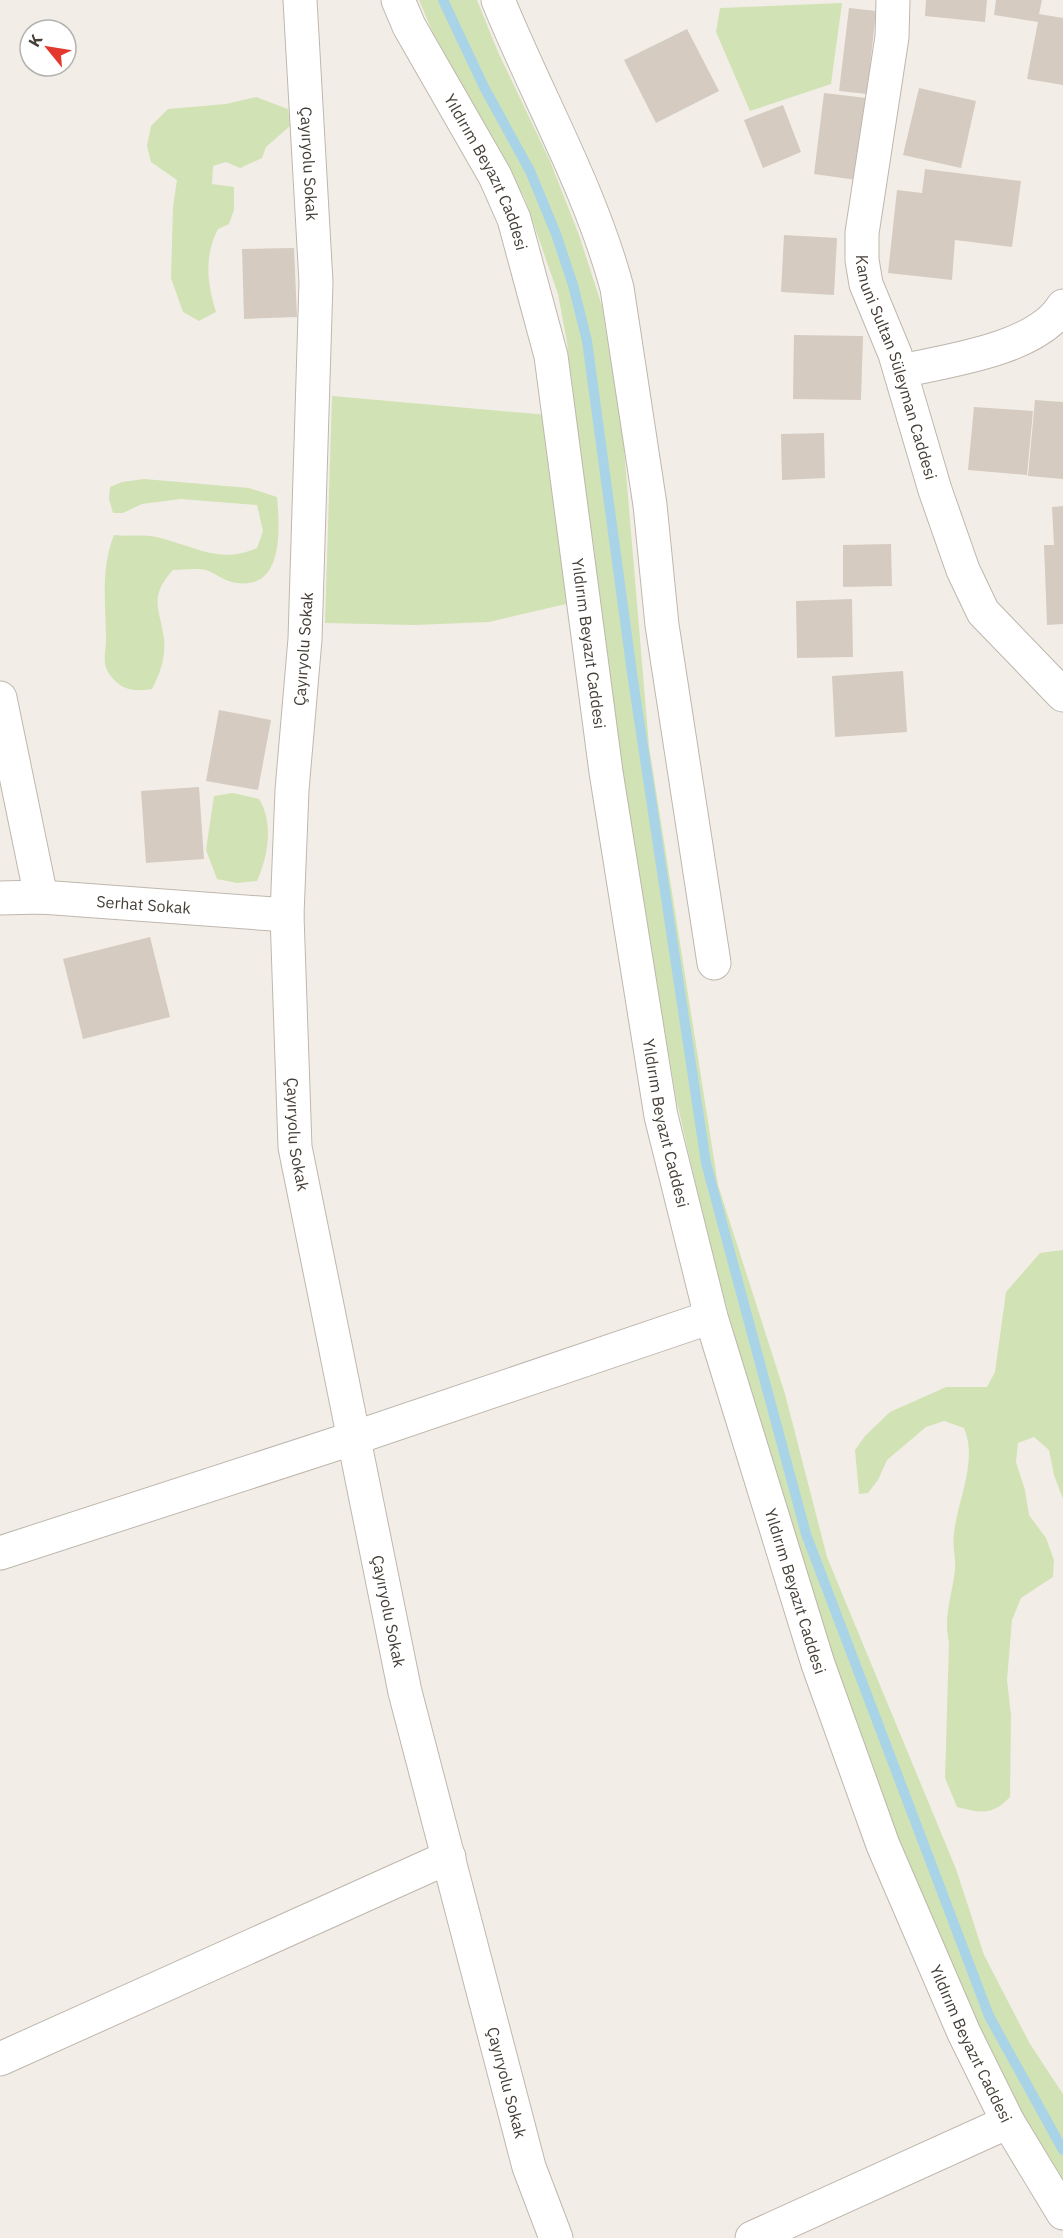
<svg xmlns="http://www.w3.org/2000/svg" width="1063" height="2238" font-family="'IBM Plex Sans',sans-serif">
<rect width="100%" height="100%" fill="#f2eee7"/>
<path fill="#d1e2b4" d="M419 0H477L498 52 550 161 579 235 602 306 623 437 649 746 718 1185 785 1394 827 1557 956 1869 984 1955 1030 2044 1063 2094V2190L982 2052 875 1795 761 1431 710 1247 676 1098 595 609 567 342 558 294 525 199 432 31Z
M842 3 831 84 750 111 716 32 720 8Z
M256 97 288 109 290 126 266 147 262 158 240 168 226 162 213 166 212 184 234 187V210L229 224 218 229C204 257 207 283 216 312L199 321 183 312 171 278 173 207 177 180 151 162 147 146 151 126 168 109 226 104Z
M332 396 559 416 583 600 489 622 414 625 325 623Z
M144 479 249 488 277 497C280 530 284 594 232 582 223 580 215 573 206 570 196 568 183 570 173 570 148 597 160 609 164 639 166 657 160 674 152 689 133 692 119 690 108 672 102 661 106 652 106 641 106 605 100 570 114 535 127 537 143 534 156 537 193 545 218 565 257 548L263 531 257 505 181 499 142 504 123 513H113L109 499 110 487 122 482Z
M233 793 259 799C274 823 268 856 257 881L237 883 217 879 206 850 214 796Z
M1063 1250V1499L1054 1475 1049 1450 1034 1437 1018 1443 1016 1462 1025 1490 1029 1515 1046 1538 1054 1560 1053 1577 1021 1598 1012 1620 1007 1680 1011 1715 1010 1797C992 1816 981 1813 957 1807L945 1778 949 1643C943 1615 952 1597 955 1570 956 1558 952 1545 954 1533 958 1499 978 1461 964 1428L944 1421 926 1427 887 1460 878 1480 868 1493 859 1494 855 1450 865 1436 890 1412 946 1387H987L995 1372 1006 1292 1040 1253Z"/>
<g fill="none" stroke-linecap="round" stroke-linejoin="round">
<path stroke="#a9d4e8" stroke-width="10" d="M443 0 484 87 530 171 556 234 573 285 587 341 633 680 706 1163 806 1534 989 2016 1063 2150"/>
</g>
<path fill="#d5cbc1" d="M926 0H987L985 22 925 16Z
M996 0H1042L1039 14 1063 18V85L1027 79 1038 22 994 15Z
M849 8 876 11 867 94 839 91Z
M687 29 719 91 656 123 624 60Z
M919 88 976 101 961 168 903 155Z
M824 93 867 98 857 180 814 174Z
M783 105 801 152 763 168 744 120Z
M925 169 1021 181 1012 247 955 240 952 280 888 273 897 190 922 193Z
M784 235 837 238 834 295 781 292Z
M294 248 297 317 244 319 242 249Z
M794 335 863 336 861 400 793 399Z
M1035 400 1063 402V479L1028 476Z
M974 407 1033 411 1027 475 968 470Z
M824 433 825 478 782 480 781 434Z
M1063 506V624L1047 625 1044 545H1054L1052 507Z
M891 544 892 586 843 587V545Z
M852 599 853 657 797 658 796 601Z
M903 671 907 732 835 737 832 676Z
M219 710 271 720 258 790 206 781Z
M199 787 204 859 146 863 141 791Z
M150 937 170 1017 83 1039 63 959Z"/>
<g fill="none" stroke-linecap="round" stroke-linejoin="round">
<g stroke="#bfb7ae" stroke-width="35">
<g id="minor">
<path id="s1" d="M300 0 316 282 305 639 292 790 287 915 295 1147 405 1692 529 2167 556 2238"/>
<path id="s2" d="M398 0 409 26 495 176 514 219 551 356 606 772 661 1116 711 1317 818 1664 883 1845 964 2033 1008 2122 1063 2213"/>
<path d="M498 0C537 96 590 188 617 288L650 505 662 625 714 963"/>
<path id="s3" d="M893 0 892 37 862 233V260L866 284 895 354 935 490 963 570 983 612 1063 695"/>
<path d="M901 371C947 361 1037 349 1063 306"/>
<path d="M0 698 41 897"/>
<path id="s4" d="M0 898 41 897 287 915"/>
<path d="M0 1553 354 1438 711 1317"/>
<path d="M0 2059 449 1857"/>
<path d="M752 2238 1008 2122"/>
</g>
</g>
<use href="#minor" stroke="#fff" stroke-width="33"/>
</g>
<g text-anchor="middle" stroke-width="5" stroke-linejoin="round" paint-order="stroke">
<g font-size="16" fill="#443e37" stroke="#fff">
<text dy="6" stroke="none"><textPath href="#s1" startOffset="164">Çayıryolu Sokak</textPath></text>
<text dy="6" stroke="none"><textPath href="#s2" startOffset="194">Yıldırım Beyazıt Caddesi</textPath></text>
<text dy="6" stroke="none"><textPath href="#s3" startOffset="375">Kanuni Sultan Süleyman Caddesi</textPath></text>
<text dy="6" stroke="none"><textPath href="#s2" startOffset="680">Yıldırım Beyazıt Caddesi</textPath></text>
<text transform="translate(303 649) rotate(-86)" y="6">Çayıryolu Sokak</text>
<text dy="6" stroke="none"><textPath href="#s4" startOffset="144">Serhat Sokak</textPath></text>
<text dy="6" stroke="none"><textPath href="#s2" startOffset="1166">Yıldırım Beyazıt Caddesi</textPath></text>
<text dy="6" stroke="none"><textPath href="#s1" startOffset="1136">Çayıryolu Sokak</textPath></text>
<text dy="6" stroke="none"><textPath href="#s2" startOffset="1652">Yıldırım Beyazıt Caddesi</textPath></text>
<text dy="6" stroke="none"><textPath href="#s1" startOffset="1622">Çayıryolu Sokak</textPath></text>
<text dy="6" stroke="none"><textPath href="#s2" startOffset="2138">Yıldırım Beyazıt Caddesi</textPath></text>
<text dy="6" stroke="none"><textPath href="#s1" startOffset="2108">Çayıryolu Sokak</textPath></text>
</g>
</g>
<g transform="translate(48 48) rotate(300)"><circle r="28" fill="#ffffff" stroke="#b4b2af" stroke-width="1.5"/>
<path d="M0-4.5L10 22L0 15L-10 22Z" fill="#e3382d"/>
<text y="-9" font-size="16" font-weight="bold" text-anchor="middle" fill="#443e37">K</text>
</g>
</svg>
